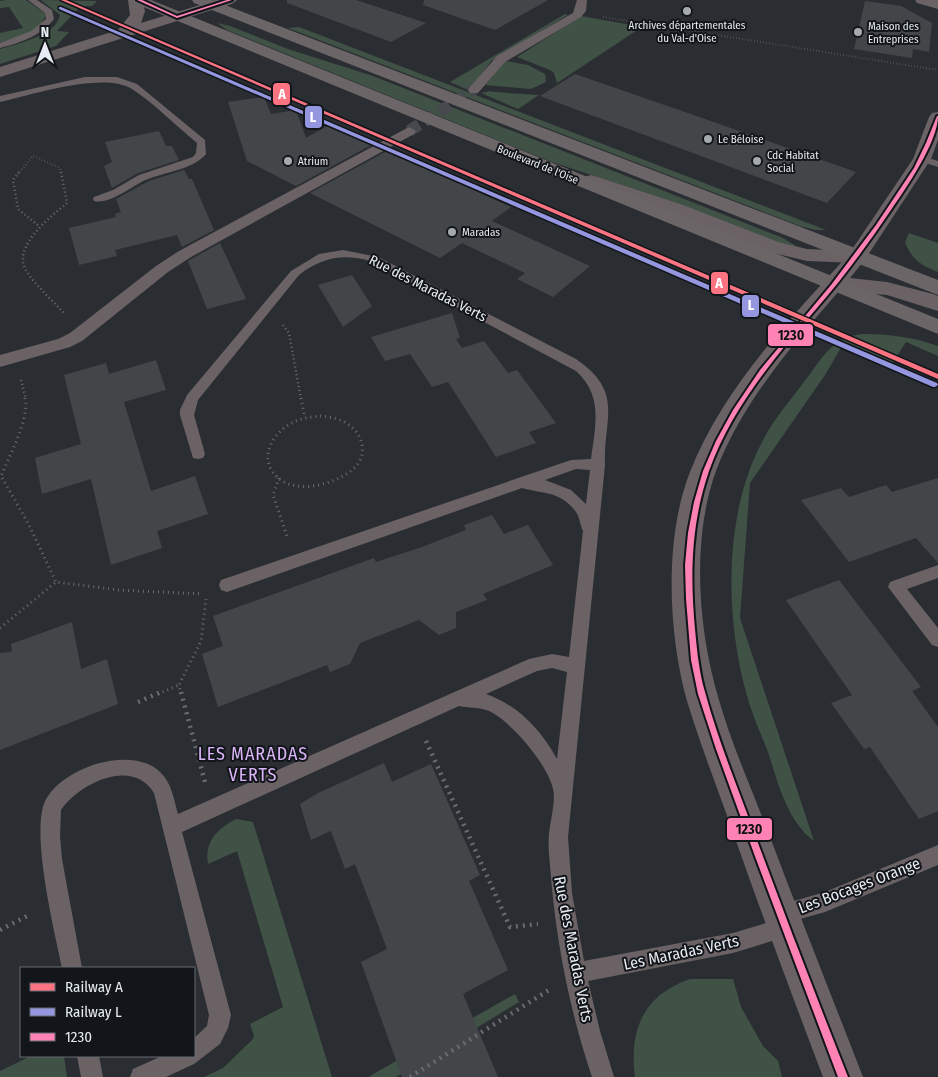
<svg xmlns="http://www.w3.org/2000/svg" width="938" height="1077" font-family="'Fira Sans Condensed',sans-serif">
<rect width="100%" height="100%" fill="#2a2e32"/>
<path fill="#405146" d="M6 0H26L46 14C41 33 16 37 0 43V33L23 28 9 7 0 8V1Z
M41 0 97 1 92 6H81L57 31 69 32 56 46 0 64V49C17 44 57 35 60 15Z
M565 14 568 15 491 61 475 83 468 90 450 82Z
M581 16 642 27 557 83 554 73 550 70 517 57Z
M217 23 230 26 288 49 373 76 783 238 799 248 787 246 628 187 552 162 227 30Z
M299 27 826 230H815L800 226 288 28Z
M505 61 528 65 545 74 546 82 531 89 485 85Z
M490 91 495 92 539 95 518 109 481 93Z
M909 233 938 243V272C922 266 911 259 905 242Z
M863 334C889 334 913 337 938 346V356L906 342 891 366 842 346 825 375 750 483 740 618 814 841C787 821 778 783 768 752 760 732 751 712 746 692 725 616 724 515 761 444 772 421 789 402 804 382 822 359 831 337 863 334Z
M236 819 253 822 332 1077H204L223 1068 252 1040 254 1036 250 1024 283 1007 237 851 208 864C204 842 218 828 236 819Z
M690 979H733L741 1007 763 1046 778 1061 782 1077H635C629 1030 643 995 690 979Z
M515 994 519 1002 396 1077H368Z
M31 1056H64L67 1077H0V1071Z"/>
<path fill="#434649" d="M287 0H356L426 23 391 42 287 3Z
M424 0H548L495 30 423 5Z
M865 1 901 6 932 23 929 52 913 49 912 58 854 49Z
M575 74 708 120 856 172 827 203 540 96Z
M264 97 271 114 296 110 306 138 329 125 373 144 296 186 247 161 228 102Z
M159 131 166 146H172L179 160 138 173 112 188 104 166 112 162 105 142Z
M387 151 511 207 492 221 590 266 553 297 517 279 525 273 462 243 440 258 310 193Z
M184 170 189 179H192L214 230 182 247 177 235 115 250 117 256 79 265 69 228 116 217 115 214 121 212 116 199 149 181Z
M220 243 246 299 207 309 188 261Z
M352 275 372 306 343 327 318 285Z
M452 313 460 338 456 339 462 348 484 341 508 373 517 370 556 423 529 432 536 443 496 457 448 382 432 387 410 354 385 361 371 337Z
M156 360 166 390 124 402 151 491 195 476 208 514 157 531 162 548 111 565 91 479 42 494 35 458 81 444 64 375 106 363 109 374Z
M938 478V563L916 538 849 562 801 500 841 488 849 497 886 485 892 492Z
M492 515 504 534 528 525 553 565 483 594 487 600 456 612V628L439 635 419 620 360 643 350 664 330 672 327 665 218 707 202 654 223 646 213 616 374 558 376 562 422 547 466 530 464 525Z
M839 580 921 687 912 691 938 727V811L919 819 870 747 864 749 831 703 852 695 786 600Z
M72 622 81 669 107 659 118 704 0 750V653L12 652 11 644Z
M384 763 392 782 431 764 480 875 469 881 508 970 463 994 498 1077H402L361 962 387 949 371 906 355 864 345 869 331 831 311 840 300 804 318 793Z"/>
<g fill="none" stroke-linecap="round" stroke-linejoin="round">
<path stroke="#464a4f" stroke-width="12" stroke-dasharray="12 6" stroke-linecap="butt" d="M409 131 474 90"/>
<path stroke="#6d6a6d" stroke-width="2" stroke-dasharray="0.5 2.5" stroke-linecap="butt" d="M603 17 938 70
M18 174 33 156 60 168 61 174"/>
<path stroke="#6d6a6d" stroke-width="2.5" stroke-dasharray="1 3" stroke-linecap="butt" d="M19 172 13 180 18 209 40 227
M61 172 67 203C51 217 10 247 27 272 37 287 52 300 64 313
M283 325 289 333 301 399
M21 380 26 399"/>
<path stroke="#6d6a6d" stroke-width="3" stroke-dasharray="1 4" stroke-linecap="butt" d="M25 398C30 418 9 457 1 476L28 523 56 582
M301 398 305 418
M320 416C329 417 338 418 346 423 364 433 369 457 352 470 332 486 289 497 272 471 260 452 276 430 294 422 302 418 311 417 320 416Z
M279 478 273 495 288 539
M0 628 56 582 119 590 202 594
M158 694 179 685
M181 694 179 685 201 641 206 599"/>
<path stroke="#6d6a6d" stroke-width="4.5" stroke-dasharray="2 5" stroke-linecap="butt" d="M181 692 205 782
M138 702 161 692
M426 741 510 927 538 924
M0 930 31 914
M410 1077 549 990"/>
<path fill="#6b6265" fill-rule="evenodd" d="M28 0H37L52 10 54 19C41 36 20 43 0 48V43L31 31 46 19 45 13Z
M85 77H117L137 84 205 140 206 154C194 169 166 172 148 179 134 184 111 205 94 201L93 199 94 197 113 190 139 175 193 157 196 153 197 143C176 126 154 103 132 89 104 71 31 95 0 102V96Z
M922 156 938 161V167L919 161V157Z
M343 250 378 257 576 359C625 393 603 418 605 465L568 837 572 893 584 961 733 933 773 921 770 914 773 907 825 892 938 845V865L825 912 793 921 795 927 792 934 785 937 733 953 588 981 600 1031 614 1077H592C569 1009 555 936 550 865 549 855 548 844 549 834 550 823 556 800 553 789 548 765 511 721 489 711 479 707 469 708 459 706L182 832 231 1015 228 1028 220 1044 194 1064 166 1077H130L133 1069 162 1056H194V1038L207 1026 209 1015 154 793C132 757 79 784 61 810L60 836 62 859 82 968H62C54 930 33 842 43 807 53 770 132 742 161 773 172 784 174 800 178 814L529 659 552 654 569 657 583 531C580 525 580 518 576 512 561 491 543 494 522 488L227 592 221 590 219 585 221 580 571 460 591 459C595 427 604 396 576 371L370 261C343 253 321 258 299 275L198 400 194 415 205 454 203 458 198 459 193 458 180 415V410L187 395 291 271 319 254ZM576 469 590 470 586 504 571 490 545 480ZM552 668 567 672 557 759C540 729 519 706 486 694L537 671Z
M938 565V578L907 589 938 628V647L932 645 888 587 890 582Z
M77 1056H99L103 1077H81Z"/>
<path fill="#6b6265" fill-rule="evenodd" d="M577 0H587L586 11 581 17 505 62 478 93H470L468 90 470 87 497 56 573 13Z
M409 127 416 131 414 134 191 257 168 272 82 341 70 347 0 367V355L58 339 70 333 156 266 179 251Z"/>
<path fill="#6b6265" fill-rule="evenodd" d="M215 0H237C231 6 216 10 208 8L206 5 208 2Z
M915 0H938V9L917 3Z
M938 112V140L931 159 864 261 857 263 807 261 765 251 669 213 584 185 582 181 584 177 591 175 598 177 683 205 778 242 807 249 851 251 913 159 929 117 932 113Z"/>
<path fill="#6b6265" fill-rule="evenodd" d="M128 0H142L145 11 141 23 213 1 218 2 220 5 218 8 0 77V67L118 30 130 15Z
M857 251 864 253 867 257 850 278 887 282 933 294 938 296V311L887 295 839 291C792 345 742 403 716 471 691 539 698 631 719 700 732 746 753 792 770 837 800 917 832 997 863 1077H823C793 998 763 918 735 838 719 792 701 747 687 701 668 633 664 538 690 472 723 388 790 319 850 253Z"/>
<path fill="#6c6568" fill-rule="evenodd" d="M132 0H151L938 319V334L134 3Z
M192 0H212L938 280V295L194 3Z"/>
<g stroke="#121519" stroke-width="4">
<path id="bus-1" d="M137 0H142L177 16 227 0H232L177 18Z
M937 116H938C938 142 906 188 891 210 868 244 844 277 817 308 774 358 731 409 709 471 691 523 690 575 695 629 697 650 699 672 705 692 719 744 740 793 758 843 787 921 817 999 848 1077H838L756 859 716 749 698 694 691 660 686 599 685 565 688 533 694 502 703 471 716 441 733 410 760 370 831 285 876 225 914 168 926 143Z"/>
</g>
<use href="#bus-1" fill="#ff82b4" fill-rule="evenodd"/>
<g stroke="#121519" stroke-width="3">
<path id="rail-1" d="M61 0H66L938 374V379Z"/>
</g>
<g stroke="#121519" stroke-width="3">
<path id="rail-2" d="M59 7H61L937 383 938 385 935 387H933L59 9Z"/>
</g>
<use href="#rail-1" fill="#fc7482" fill-rule="evenodd"/>
<use href="#rail-2" fill="#9496df" fill-rule="evenodd"/>
</g>
<g fill="#a5aaaf" stroke="#121519" stroke-width="2">
<circle cx="687" cy="11" r="5"/>
<circle cx="858" cy="32" r="5"/>
<circle cx="708" cy="139" r="5"/>
<circle cx="288" cy="161" r="5"/>
<circle cx="757" cy="161" r="5"/>
<circle cx="452" cy="232" r="5"/>
</g>
<g text-anchor="middle" stroke-width="4" stroke-linejoin="round" paint-order="stroke">
<g font-size="11" fill="#e7ecf2" stroke="#121519" text-anchor="start">
<text x="687" y="29" text-anchor="middle">Archives départementales<tspan x="687" dy="13">du Val-d'Oise</tspan></text>
<text x="868" y="30">Maison des<tspan x="868" dy="13">Entreprises</tspan></text>
<text x="718" y="143">Le Béloise</text>
<text x="767" y="159">Cdc Habitat<tspan x="767" dy="13">Social</tspan></text>
<text x="298" y="165">Atrium</text>
<text x="462" y="236">Maradas</text>
</g>
<g font-size="11" fill="#e7ecf2" stroke="#121519">
<text transform="translate(538 164) rotate(22)" y="4">Boulevard de l'Oise</text>
</g>
<g font-size="14" fill="#e7ecf2" stroke="#121519">
<text transform="translate(428 288) rotate(27)" y="5">Rue des Maradas Verts</text>
</g>
<g font-size="16" fill="#e7ecf2" stroke="#121519">
<text transform="translate(859 885) rotate(-21)" y="6">Les Bocages Orange</text>
<text transform="translate(574 949) rotate(79)" y="6">Rue des Maradas Verts</text>
<text transform="translate(681 952) rotate(-12)" y="6">Les Maradas Verts</text>
</g>
<g font-size="18" letter-spacing="1" fill="#dab5f8" stroke="#121519">
<text x="253" y="760">LES MARADAS<tspan x="253" dy="21">VERTS</tspan></text>
</g>
</g>
<g stroke="#121519" stroke-width="2">
<rect x="272" y="82" width="19" height="24" rx="5" fill="#fc7482"/>
<rect x="304" y="105" width="19" height="24" rx="5" fill="#9496df"/>
<rect x="710" y="271" width="19" height="24" rx="5" fill="#fc7482"/>
<rect x="741" y="294" width="19" height="24" rx="5" fill="#9496df"/>
<rect x="767" y="323" width="47" height="24" rx="5" fill="#ff82b4"/>
<rect x="726" y="817" width="47" height="24" rx="5" fill="#ff82b4"/>
</g>
<g font-size="14" text-anchor="middle" font-weight="bold" fill="#fff">
<text x="282" y="99">A</text>
<text x="313" y="122">L</text>
<text x="719" y="288">A</text>
<text x="751" y="310">L</text>
</g>
<g font-size="14" text-anchor="middle" font-weight="bold" fill="#111">
<text x="791" y="340">1230</text>
<text x="749" y="834">1230</text>
</g>
<rect x="20" y="967" width="175" height="90" fill="#121519" stroke="#676b70"/>
<rect x="30" y="983" width="25" height="8" fill="#fc7482" stroke="#676b70"/>
<text x="65" y="992" font-size="15" fill="#e7ecf2">Railway A</text>
<rect x="30" y="1008" width="25" height="8" fill="#9496df" stroke="#676b70"/>
<text x="65" y="1017" font-size="15" fill="#e7ecf2">Railway L</text>
<rect x="30" y="1033" width="25" height="8" fill="#ff82b4" stroke="#676b70"/>
<text x="65" y="1042" font-size="15" fill="#e7ecf2">1230</text>
<g transform="translate(45 45)" stroke="#121519" stroke-width="4" paint-order="stroke">
<path d="M0-4L9 19L0 12L-9 19Z" fill="#e7ecf2"/>
<text y="-8" font-size="14" font-weight="bold" text-anchor="middle" fill="#e7ecf2">N</text>
</g>
</svg>
